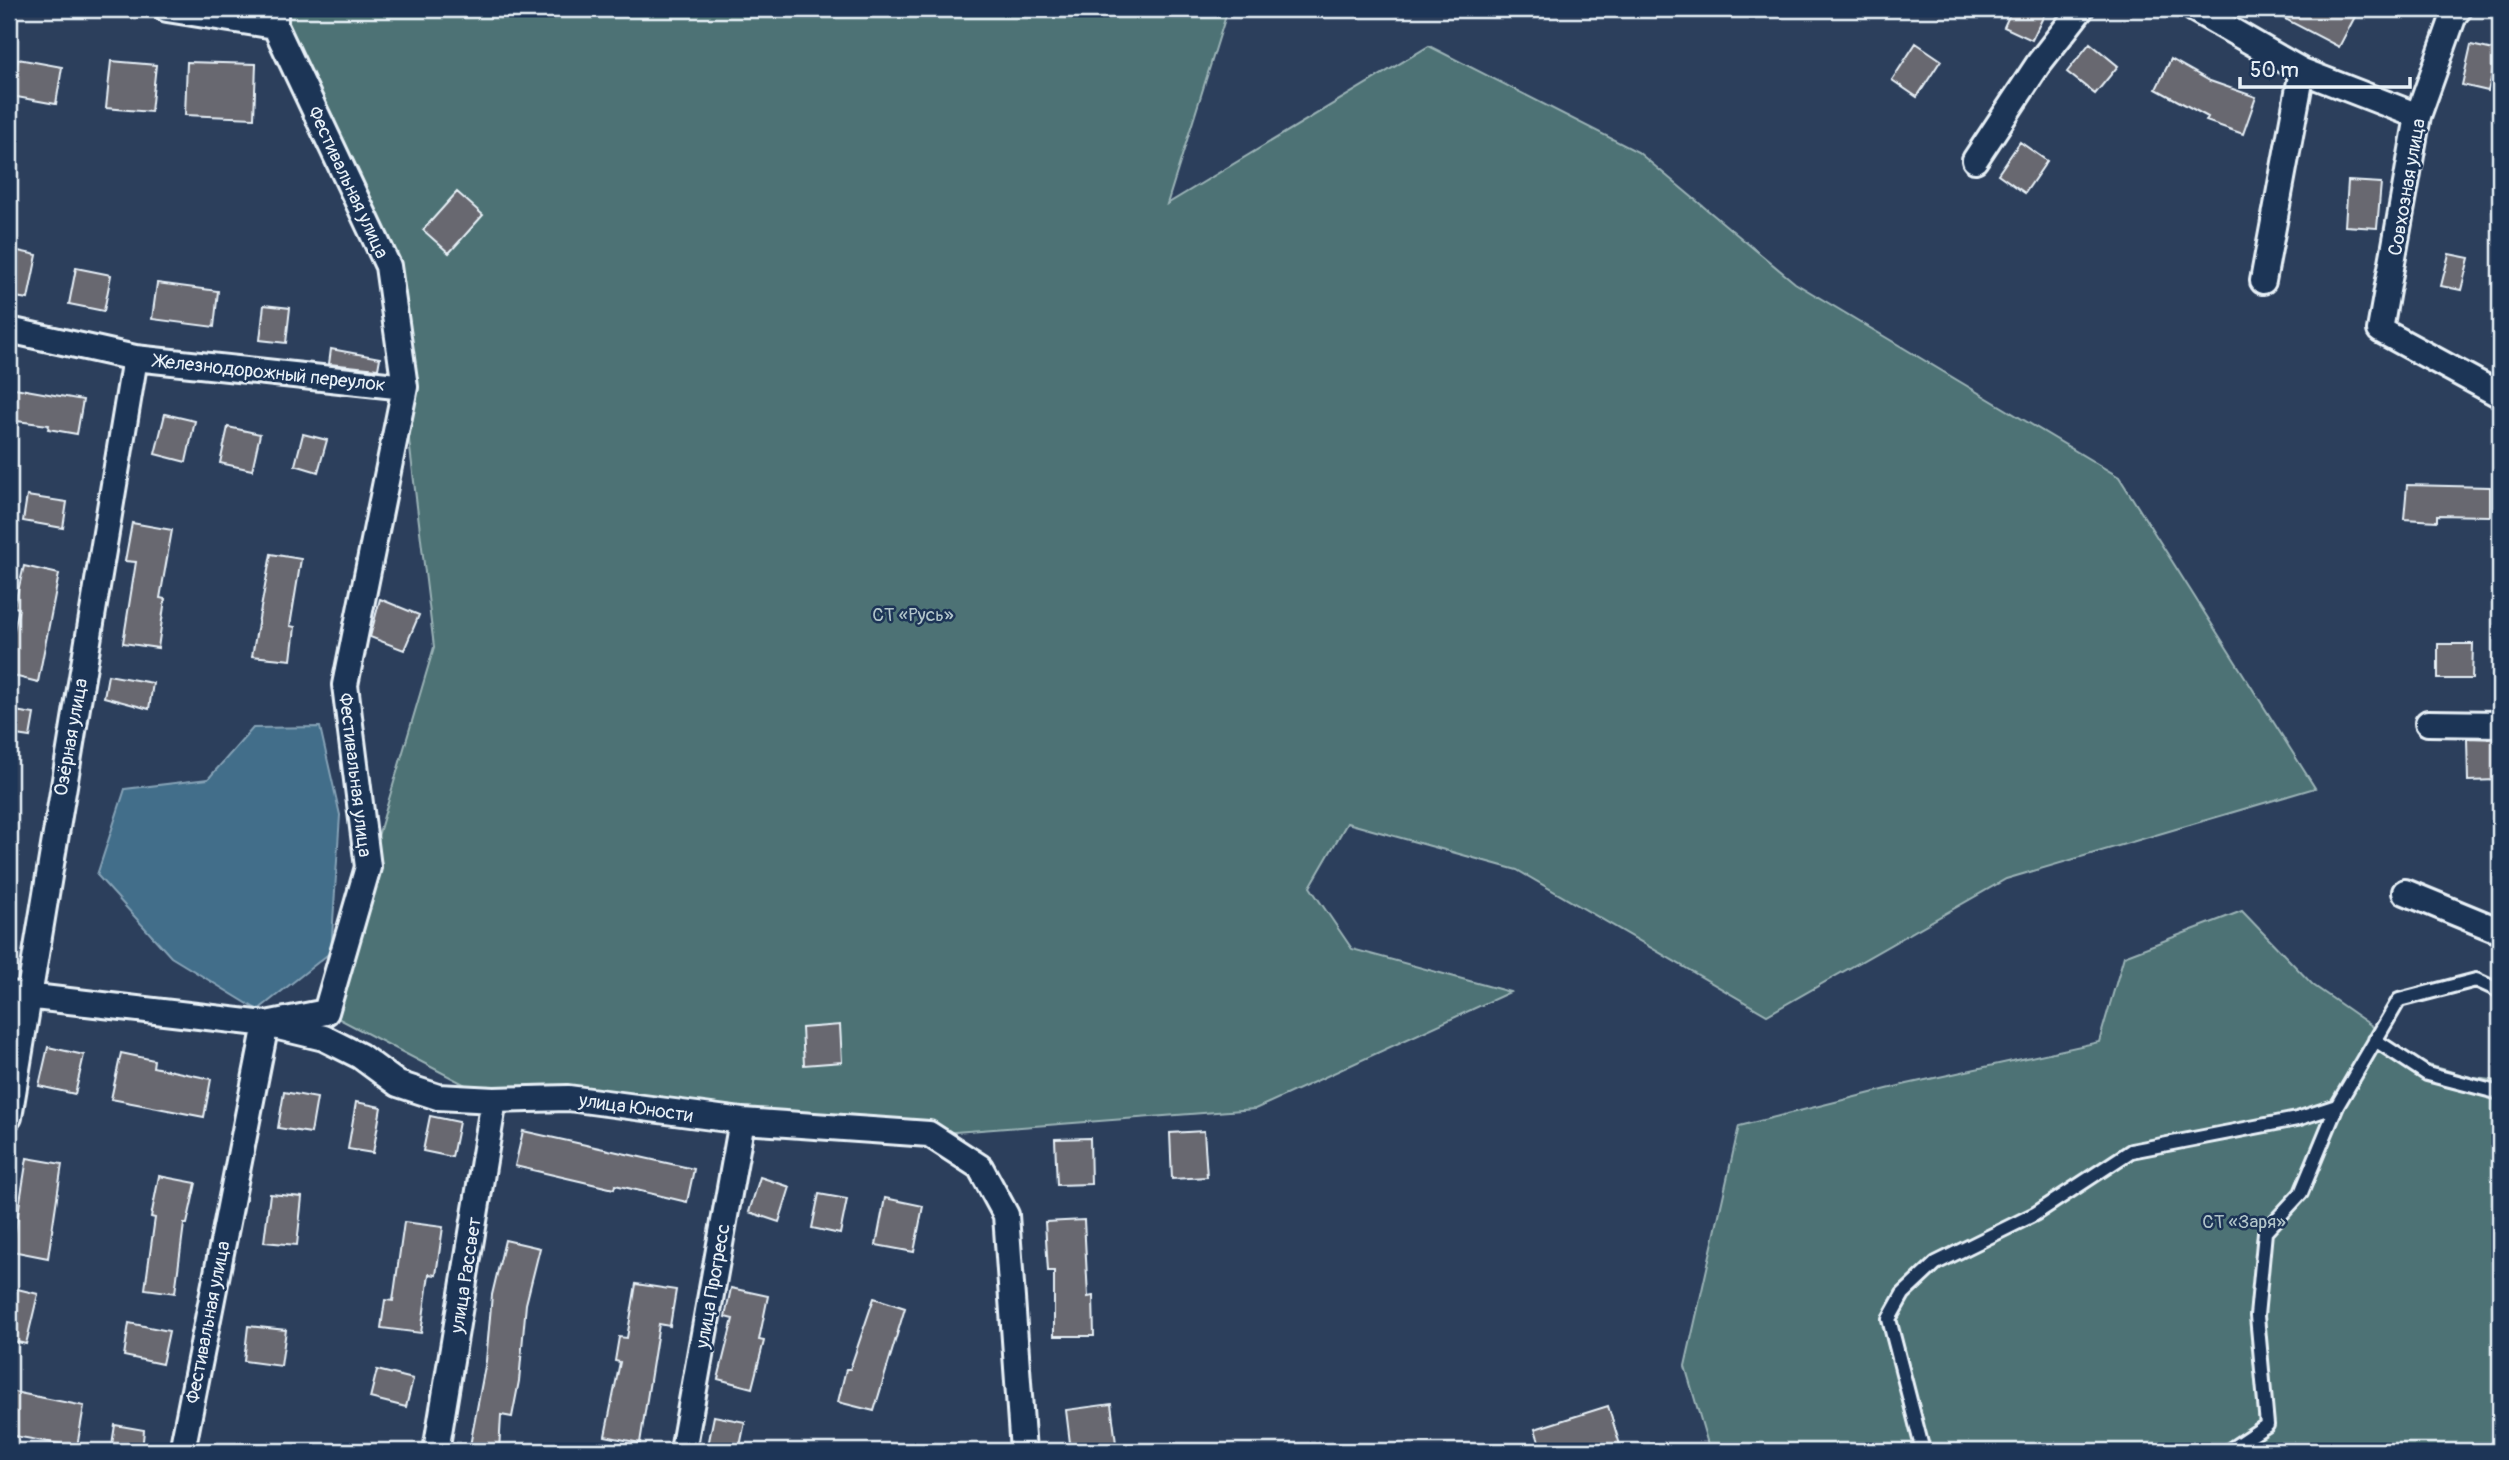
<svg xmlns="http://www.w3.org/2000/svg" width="2509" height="1460" font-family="Pangolin,sans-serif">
<rect width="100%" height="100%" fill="#2c3f5c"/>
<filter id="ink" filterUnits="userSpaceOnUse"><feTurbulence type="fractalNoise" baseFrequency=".0143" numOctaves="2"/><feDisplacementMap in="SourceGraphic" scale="14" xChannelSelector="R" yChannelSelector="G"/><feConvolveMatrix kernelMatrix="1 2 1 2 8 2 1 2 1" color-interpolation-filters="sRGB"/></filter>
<g filter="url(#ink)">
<path fill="#4d7274" stroke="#9ab2b6" stroke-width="2" d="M286 9H1228L1167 204 1429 46 1638 152 1795 283 2119 477 2315 788 2006 879 1767 1015 1517 870 1347 823 1310 887 1352 949 1510 992 1255 1109 929 1134 494 1100 326 1012 434 647 388 266 275 26Z
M2242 911 2313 985 2372 1026 2414 1061 2474 1078 2500 1081V1451H1710L1685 1366 1739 1126 1907 1084 2099 1042 2124 956Z"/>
<path fill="#436e8a" stroke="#85a2b6" stroke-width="2" d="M320 727 340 815 331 952 258 1010 171 957 97 875 125 789 208 779 253 728Z"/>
<path fill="#676770" stroke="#e8f1f8" stroke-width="2" d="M2012 9H2047L2032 40 2004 27Z
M2266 9H2359L2339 47Z
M1916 43 1941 60 1917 97 1892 80Z
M2090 43 2118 66 2095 94 2067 72Z
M2471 45 2498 51 2488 91 2462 85Z
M18 59 62 67 56 104 11 96Z
M2171 59 2210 81 2256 97 2243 134 2206 121 2208 117 2156 89Z
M111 61 156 65 151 112 106 108Z
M187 62 256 64 254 118 185 115Z
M2020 142 2047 161 2025 193 1998 174Z
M2348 181 2381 183 2377 228 2345 226Z
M457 192 483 215 449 253 423 230Z
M9 249 37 255 28 299 9 296Z
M2449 254 2469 258 2461 290 2441 286Z
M76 268 111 275 104 311 69 304Z
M157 283 218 291 214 327 152 319Z
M264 305 290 308 286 343 260 340Z
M331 349 380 358 378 369 329 364Z
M9 387 83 400 77 434 48 429 49 425 9 420Z
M165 414 195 421 186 462 155 454Z
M228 427 260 434 252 470 220 463Z
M303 434 327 440 318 472 295 465Z
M2407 485 2490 487V516L2437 515V521L2404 519Z
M27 496 67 502 63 528 23 521Z
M132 523 172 530 160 598 165 599 158 648 123 643 136 562 125 561Z
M271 554 301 559 290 626 295 627 291 660 252 656Z
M24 566 59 574 38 682 9 675V652L19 608 14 607Z
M380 599 419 615 404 650 370 637Z
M2438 644H2473L2472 679H2438Z
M108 675 153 683 149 709 104 697Z
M9 710 34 714 30 737 9 734Z
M2467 738 2496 739 2497 780 2468 781Z
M840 1025 842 1062 804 1065 802 1028Z
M48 1047 84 1055 75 1094 39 1086Z
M121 1053 154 1060 153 1067 211 1079 204 1117 111 1099Z
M284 1092 317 1098 311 1133 278 1128Z
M356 1102 381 1107 373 1153 348 1149Z
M430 1116 459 1122 452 1157 423 1151Z
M523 1131 694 1169 687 1202 615 1185 614 1189 515 1166Z
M1204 1131 1207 1177 1172 1179 1170 1133Z
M1090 1138 1091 1184 1057 1185 1055 1139Z
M27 1158 62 1164 48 1258 12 1251Z
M159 1176 196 1183 187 1224H184L175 1293 145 1289 155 1218 151 1217Z
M760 1177 790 1187 779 1222 749 1212Z
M270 1194 302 1197 297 1245 264 1242Z
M819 1194 847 1199 840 1234 812 1228Z
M885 1198 923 1206 914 1252 876 1245Z
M1084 1220 1088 1297 1093 1296 1094 1336H1054V1271H1048L1045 1222Z
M404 1222 443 1227 436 1275 429 1274 421 1333 381 1328 385 1300 393 1301Z
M505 1240 540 1248 526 1304 519 1381 512 1417 501 1415 499 1451H469L486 1361 492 1295Z
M636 1284 676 1290 670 1326 659 1324 640 1443 605 1436 620 1362 615 1361 619 1337 627 1338Z
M9 1287 38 1294 26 1344 9 1340Z
M731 1288 768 1296 759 1340 764 1341 752 1388 718 1379 733 1319 725 1317Z
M874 1298 905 1308 874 1411 838 1402 846 1369H850Z
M129 1323 169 1331 162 1364 124 1356Z
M248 1326 286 1330 281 1366 244 1361Z
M377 1370 413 1379 406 1407 370 1398Z
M9 1391 84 1406 77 1447 9 1435Z
M1111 1404 1117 1451H1071L1066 1410Z
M1608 1406 1621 1448 1610 1451H1542L1535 1429Z
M714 1416 745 1422 739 1451H707Z
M115 1425 144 1430 142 1451H111Z"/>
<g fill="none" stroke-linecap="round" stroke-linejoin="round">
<g stroke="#e8f1f8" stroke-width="18">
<path id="service" d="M2375 1040 2427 1074 2500 1093
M1923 1451 1889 1319 1903 1294 1936 1263 2035 1214 2131 1151 2297 1119 2337 1106
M2228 1451 2267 1425 2257 1316 2265 1232 2301 1193 2337 1106 2399 1000 2476 980 2500 991"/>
</g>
<g stroke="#e8f1f8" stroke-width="30">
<path id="minor" d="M167 9 275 26
M2194 9 2302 71 2418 116
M2459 9 2454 15 2418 116 2380 330 2500 395
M1975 160 2039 63 2081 9
M2263 281 2302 71
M9 330 135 358 405 387
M2428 723 2500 724
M2405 892 2500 931
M9 994 266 1024 324 1038 360 1056 398 1084 438 1097 494 1100 568 1098 742 1121 929 1134 980 1167 1006 1215 1023 1451
M9 1117 135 358
M182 1451 266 1024 326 1012 368 867 345 685 405 387 388 266 275 26V9
M436 1451 494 1100
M683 1451 742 1121"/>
</g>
<use href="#service" stroke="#1d3557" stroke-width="12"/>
<use href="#minor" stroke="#1d3557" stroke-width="24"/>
</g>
</g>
<g text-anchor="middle" stroke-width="5" stroke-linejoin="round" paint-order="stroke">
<g font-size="19" fill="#e8f1f8" stroke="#1d3557">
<text transform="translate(349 182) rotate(65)" y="7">Фестивальная улица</text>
<text transform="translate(2406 187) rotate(-80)" y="7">Совхозная улица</text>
<text transform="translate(270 372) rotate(6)" y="7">Железнодорожный переулок</text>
<text transform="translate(70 737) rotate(-80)" y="7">Озёрная улица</text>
<text transform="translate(356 775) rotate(83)" y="7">Фестивальная улица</text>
<text transform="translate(636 1107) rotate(8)" y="7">улица Юности</text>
<text transform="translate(465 1275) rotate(-81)" y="7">улица Рассвет</text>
<text transform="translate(712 1286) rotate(-80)" y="7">улица Прогресс</text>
<text transform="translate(207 1322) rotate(-79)" y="7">Фестивальная улица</text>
</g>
<g font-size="19" fill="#b2c5ca" stroke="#1d3557">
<text x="913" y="621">СТ «Русь»</text>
<text x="2244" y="1228">СТ «Заря»</text>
</g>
</g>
<rect width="2509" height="1460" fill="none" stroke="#1d3557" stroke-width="35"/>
<rect x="18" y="18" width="2474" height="1425" fill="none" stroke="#e8f1f8" stroke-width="2.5" filter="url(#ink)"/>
<path d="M2240 77v10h170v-10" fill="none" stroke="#e8f1f8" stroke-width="3.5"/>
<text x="2250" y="77" font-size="21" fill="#e8f1f8" stroke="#1d3557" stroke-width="5" paint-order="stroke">50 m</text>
</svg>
